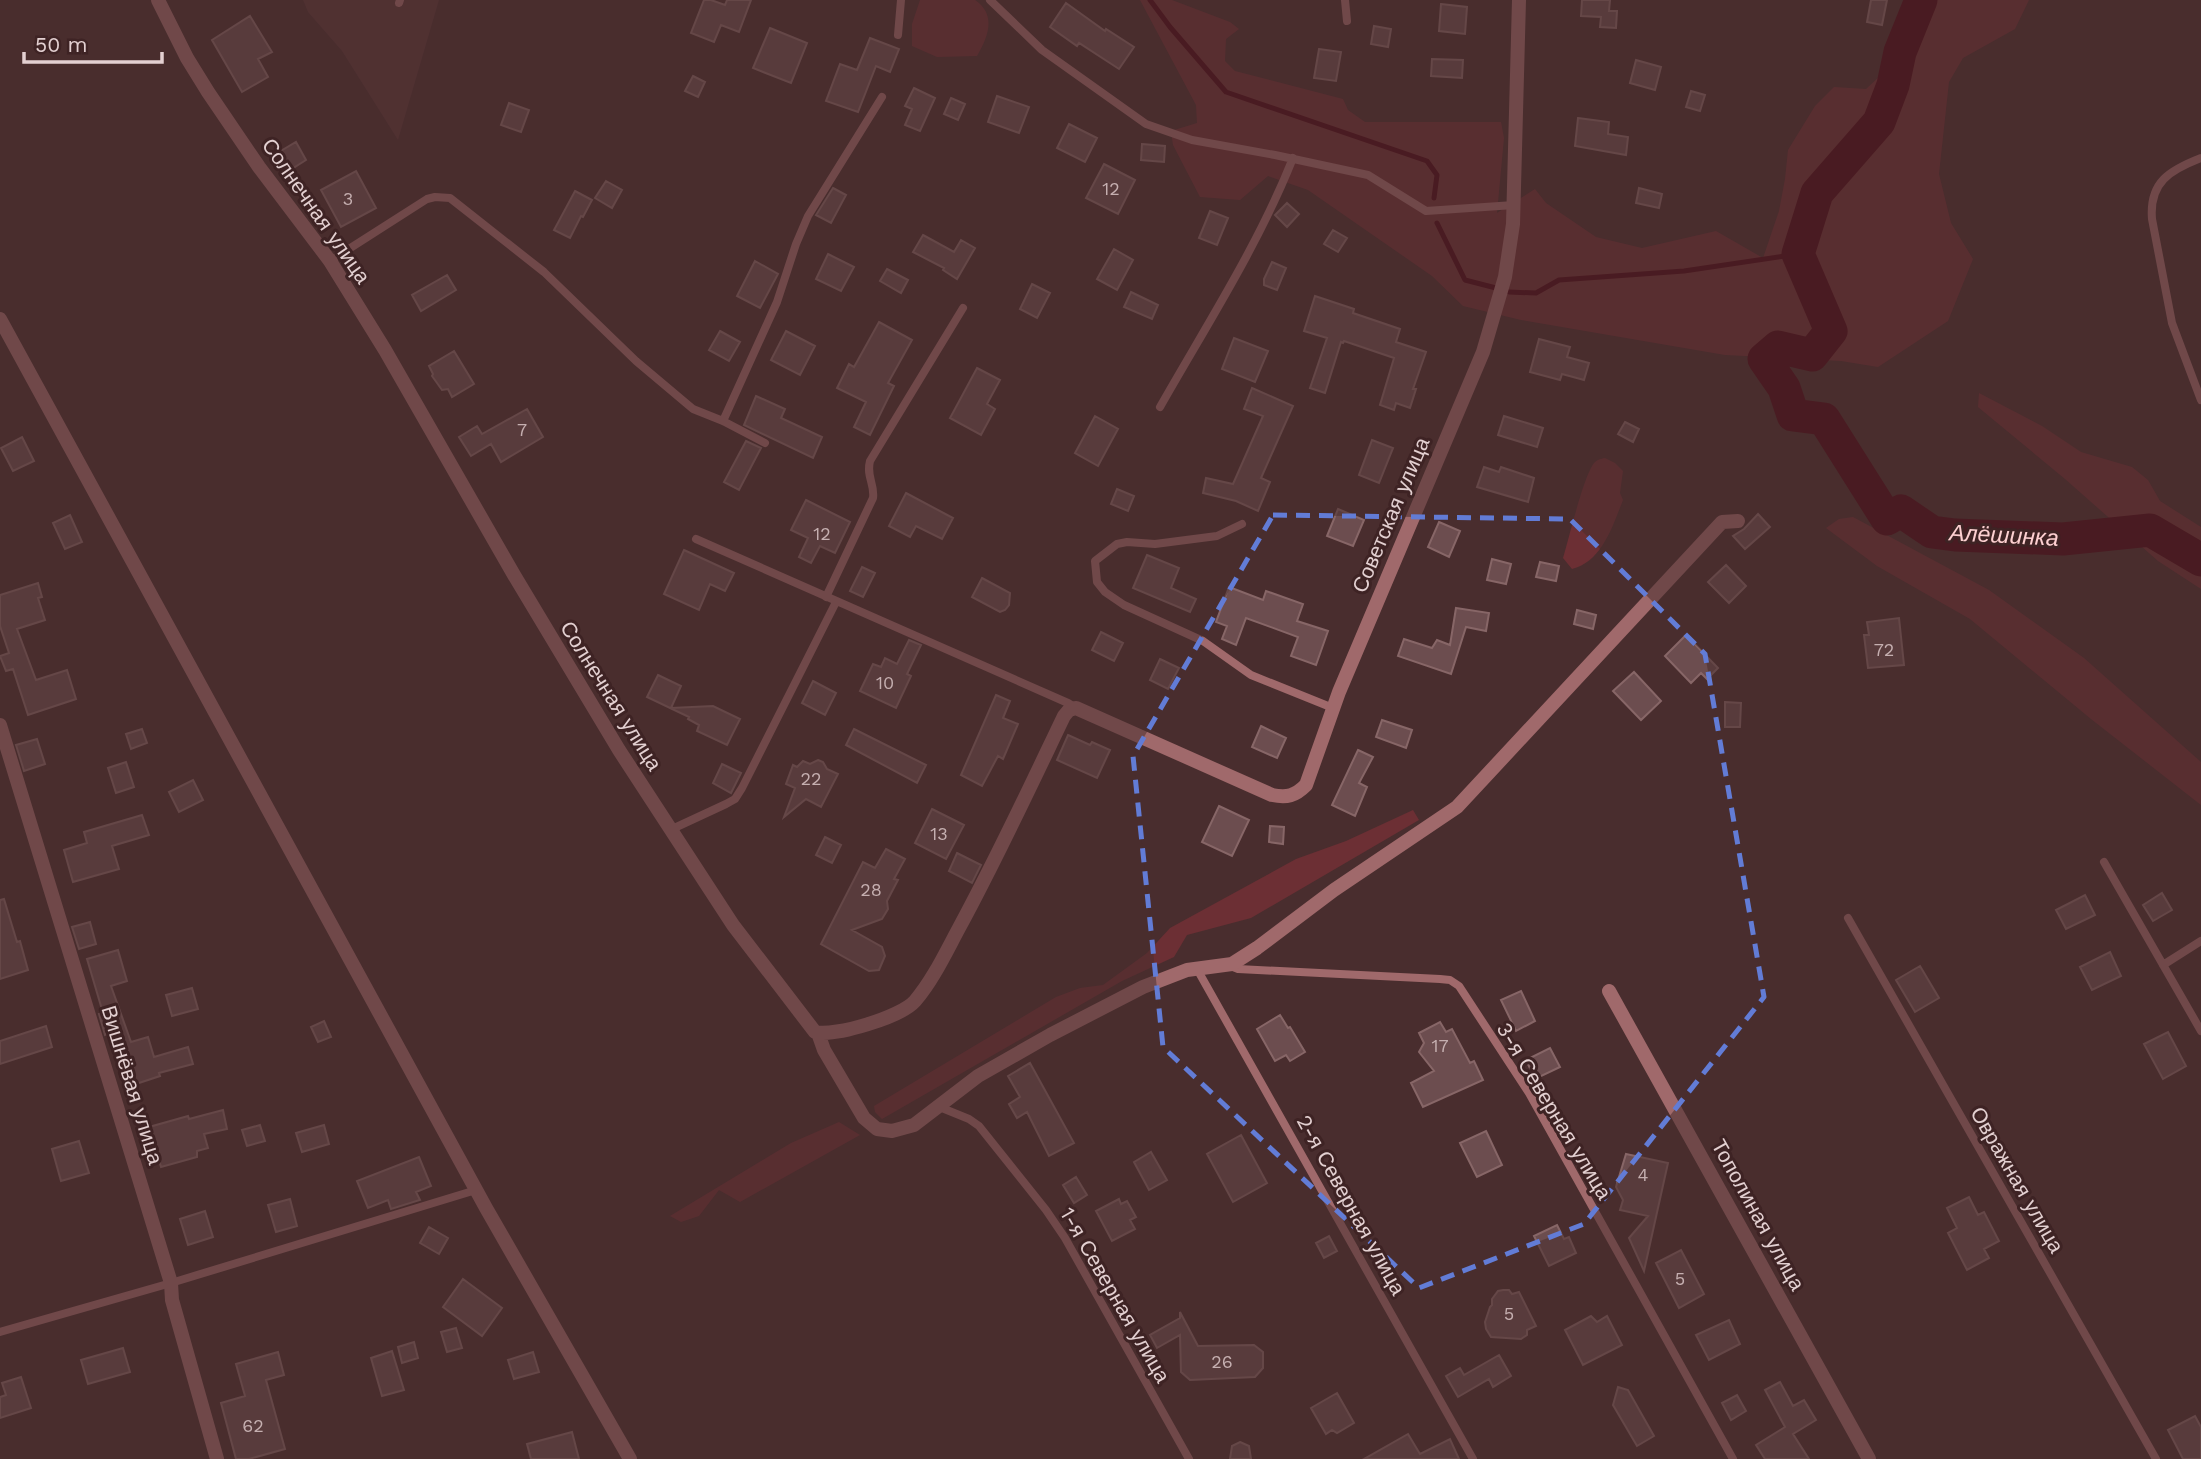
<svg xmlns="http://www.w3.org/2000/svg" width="2201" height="1459" font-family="'Work Sans',sans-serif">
<rect width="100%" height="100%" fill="#492d2e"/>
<path fill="#593537" d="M303 0H439L398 140 342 51 308 12Z"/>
<path fill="#6c2f34" d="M920 0H975C997 15 988 37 977 56L937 57 912 46V24Z
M1140 0H1172L1230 22 1239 29 1226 39 1225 61 1235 71 1343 99 1348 110 1365 122H1501L1504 138 1497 213 1535 189 1546 203 1596 237 1642 248 1716 231 1763 258 1779 211 1785 179 1788 150 1815 106 1834 87 1866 89 1895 62 1922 0H2029L2015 29 1963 58 1949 82 1939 174 1951 223 1973 259 1948 321 1878 367 1841 361 1725 355 1521 320 1463 306 1432 276 1308 190 1268 176 1240 200 1200 197 1173 145 1171 131 1197 123 1196 105Z
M1979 393 2042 426 2081 452 2132 467 2148 480 2160 501 2201 527V589L2158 561 2065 479 1978 407Z
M1605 458 1615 463 1623 471 1620 493 1623 500C1613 525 1602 562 1572 569L1563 558C1569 539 1584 473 1595 462 1599 459 1600 459 1605 458Z
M1853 517 1989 590 2084 658 2201 762V805L2091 719 1970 619 1877 566 1826 528 1839 519Z
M1413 810 1419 820 1251 918 1187 935 1174 957 1122 981 882 1119 875 1112 874 1106 1056 997 1080 988 1103 985 1147 953 1170 928 1296 859 1346 841Z
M839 1122 860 1135 740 1202 719 1190 699 1216 681 1222 670 1216 791 1143Z"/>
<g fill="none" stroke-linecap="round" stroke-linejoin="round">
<path stroke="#4b0614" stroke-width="5" d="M1150 0 1170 27 1226 92 1427 161 1437 175 1434 198
M1437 223 1465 280 1496 288
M1509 292 1536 293 1559 280 1684 271 1798 254"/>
<path stroke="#4b0614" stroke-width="33" d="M1921 0 1900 52 1893 85 1879 122 1817 193 1798 254 1831 331 1812 355 1778 347 1764 359 1784 388 1793 415 1824 419 1887 519 1901 511 1932 532 1955 535 2063 539 2150 530 2201 560"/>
</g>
<path fill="#6c4d4f" stroke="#876667" stroke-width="2" d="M704 0H711L725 5 727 0H751L739 32 721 25 714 42 691 33Z
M1582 0H1610L1609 11H1617L1616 28 1600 27 1601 17 1581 16Z
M1871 0H1887L1882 25 1867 22Z
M1066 3 1105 31 1106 29 1134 47 1119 69 1079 43 1077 46 1050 27Z
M1441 4 1467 7 1465 34 1439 31Z
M250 16 272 52 258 59 268 77 242 92 212 40Z
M1374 26 1391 29 1388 47 1371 44Z
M770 28 807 43 791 83 753 68Z
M870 38 899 49 890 72 876 66 858 112 826 101 840 64 857 70Z
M1319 49 1341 52 1336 81 1314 78Z
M1432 59 1463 60 1462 78 1431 76Z
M1636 60 1661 67 1655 90 1630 83Z
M693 76 705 82 698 97 685 91Z
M914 88 935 98 920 131 905 125 912 109 905 106Z
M1691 91 1705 95 1700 111 1686 107Z
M997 96 1029 107 1019 133 988 122Z
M951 98 965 104 958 120 944 114Z
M509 103 529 110 521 132 501 125Z
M1578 118 1609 122 1608 134 1628 137 1626 155 1575 146Z
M1069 124 1097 138 1085 162 1057 148Z
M296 142 306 160 290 170 279 152Z
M1142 144 1165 146 1164 162 1141 160Z
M1104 164 1135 180 1118 214 1086 198Z
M356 171 376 208 341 227 321 190Z
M606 181 622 190 612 208 595 198Z
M833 188 846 195 831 223 816 215Z
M1639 188 1662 194 1659 208 1636 203Z
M575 191 592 200 583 217 581 216 570 238 554 230Z
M1287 203 1299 214 1287 227 1275 215Z
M1210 211 1228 218 1217 245 1199 238Z
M1333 230 1347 238 1338 252 1324 244Z
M923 235 954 252 961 240 975 248 957 279 943 270 944 268 913 252Z
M1114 249 1133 260 1117 290 1097 279Z
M828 254 854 267 841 291 816 279Z
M755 261 778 274 760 308 737 296Z
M1272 262 1286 268 1277 290 1264 285V279Z
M887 269 908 280 901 293 880 281Z
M447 275 456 290 421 311 412 295Z
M1032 284 1050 293 1037 318 1020 309Z
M1131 292 1158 305 1152 319 1124 307Z
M1315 296 1354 309 1353 313 1400 329 1396 342 1426 352 1413 389H1416L1410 408 1396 403 1394 410 1380 405 1394 358 1344 341 1343 343 1341 342 1325 393 1310 388 1327 338 1304 331Z
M879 322 912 340 888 383 894 386 870 435 854 427 866 402 837 388 849 364 854 367Z
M720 331 740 342 729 361 709 350Z
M786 331 815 346 800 375 771 360Z
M1234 338 1268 351 1255 382 1222 369Z
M1539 339 1570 347 1567 357 1589 363 1584 380 1562 374 1560 380 1530 372Z
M454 351 474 384 452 397 448 389 442 390 432 376 433 374 429 366Z
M977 368 1000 380 987 404 995 409 981 435 950 418Z
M1252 388 1293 406 1261 478 1270 482 1258 511 1236 501 1203 493 1206 478 1233 484 1263 416 1244 409Z
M756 396 785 409 781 418 822 437 813 458 744 425Z
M527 409 543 437 501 462 491 444 471 456 459 437 477 426 482 434Z
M1095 416 1118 429 1098 466 1075 453Z
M1504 416 1543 428 1537 447 1498 435Z
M1625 422 1639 429 1633 442 1618 434Z
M22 437 34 461 13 471 1 448Z
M1372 440 1393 448 1379 483 1359 475Z
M746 441 761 448 739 490 724 482Z
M1484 467 1499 472 1501 467 1534 478 1528 502 1477 487Z
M1117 489 1134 496 1128 511 1111 504Z
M906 493 953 518 942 539 916 526 910 537 889 526Z
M806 500 850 522 835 553 820 546 811 563 799 557 808 538 791 530Z
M1338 509 1364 520 1353 546 1327 536Z
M1758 514 1770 527 1745 549 1733 536 1744 529Z
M70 515 82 542 65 549 53 523Z
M1439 522 1460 531 1449 557 1428 547Z
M684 550 734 573 725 591 710 584 699 610 664 594Z
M1147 555 1179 568 1171 588 1196 599 1190 612 1133 588Z
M1492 559 1511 564 1506 584 1487 580Z
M1540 562 1559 566 1556 581 1536 577Z
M1726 565 1746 586 1729 603 1708 582Z
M862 567 875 573 863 597 850 591Z
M982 578 1010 593 1009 605 1005 610 1000 612 972 597Z
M38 583 42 597 38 598 45 620 17 629 36 680 67 670 76 699 28 715 13 669 6 671 0 656 9 653 0 626V595Z
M1229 587 1263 600 1266 591 1303 604 1297 621 1328 631 1316 665 1291 656 1298 637 1246 618 1236 645 1222 639 1227 626 1216 622Z
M1456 608 1489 613 1486 631 1466 627 1451 674 1398 656 1404 639 1432 648 1437 640 1450 645Z
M1577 610 1596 615 1593 629 1574 624Z
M1899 618 1904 665 1868 668 1864 635H1869L1867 622Z
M1101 632 1123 643 1114 661 1092 650Z
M1686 635 1718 668 1707 679 1701 673 1691 683 1665 656Z
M909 640 921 645 907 674 911 676 896 708 860 691 873 664 881 667 885 658 897 664Z
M1160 659 1179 668 1168 689 1150 680Z
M1634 672 1661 701 1641 720 1613 691Z
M658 675 681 686 671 708 713 706 740 719 727 745 697 731 699 725 688 719 689 717 647 697Z
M813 681 836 693 825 715 802 703Z
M996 695 1010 701 1003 718 1018 724 1003 759 998 756 982 786 961 775Z
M1725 702 1741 703 1740 727H1725Z
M1382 720 1412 730 1406 748 1376 737Z
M1261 726 1286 738 1277 758 1252 747Z
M142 729 147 743 131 749 126 734Z
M854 729 926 765 917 783 846 745Z
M1068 735 1090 745 1092 742 1110 750 1097 778 1057 760Z
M37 739 45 764 24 771 16 745Z
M1358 750 1373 757 1359 783 1367 787 1355 816 1332 805Z
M818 760 823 762 827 769 838 774 821 807 806 799 784 817 795 788 786 784 793 765 797 767 803 761 810 764Z
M126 762 134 787 116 793 108 768Z
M722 764 741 773 731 793 713 783Z
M193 780 203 800 179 812 169 792Z
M1219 806 1249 820 1232 856 1202 842Z
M932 809 964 825 946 859 915 843Z
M142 815 149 835 112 846 119 869 73 882 64 850 87 843 84 832Z
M1270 826 1284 827 1283 844 1269 842Z
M825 837 841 845 832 863 816 855Z
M886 849 905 859 894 879 898 880 887 901 888 909 882 919 852 930 882 947 885 956 879 970 869 971 821 944 863 862 875 868Z
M957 853 981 865 972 883 949 871Z
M2162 893 2172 910 2153 921 2143 905Z
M2085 895 2095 915 2066 929 2056 910Z
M4 899 17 942 20 941 28 970 0 979V900Z
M90 922 96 944 79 949 72 927Z
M118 950 127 981 111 986 131 1042 148 1037 154 1057 188 1047 193 1064 159 1073 160 1076 127 1087 110 1033 105 1035 99 1014 103 1013 87 959Z
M2110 952 2121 976 2092 990 2080 967Z
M1920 966 1939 998 1915 1012 1896 980Z
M192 988 198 1009 172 1016 166 995Z
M1521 991 1535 1021 1516 1031 1501 1000Z
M1280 1015 1288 1028 1290 1027 1305 1052 1290 1061 1286 1055 1275 1061 1257 1029Z
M324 1021 331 1037 318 1042 311 1027Z
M1440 1022 1446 1032 1452 1029 1470 1063 1474 1061 1483 1080 1423 1107 1411 1083 1434 1071 1419 1052 1424 1043 1419 1033Z
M46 1026 52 1047 0 1064V1041Z
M2168 1032 2186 1066 2163 1079 2144 1044Z
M1550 1048 1560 1067 1535 1079 1526 1060Z
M1030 1063 1074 1143 1049 1156 1027 1112 1017 1118 1009 1104 1020 1097 1008 1076Z
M223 1110 227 1129 204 1134 208 1148 197 1151V1157L161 1167 149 1127 188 1116 189 1119Z
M260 1125 265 1141 247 1146 242 1130Z
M324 1125 329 1144 302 1152 296 1133Z
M1486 1131 1502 1165 1477 1177 1460 1143Z
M1241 1135 1267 1183 1233 1202 1207 1154Z
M79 1141 89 1173 61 1181 52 1149Z
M1151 1152 1167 1180 1149 1190 1134 1162Z
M1626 1154 1668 1163 1644 1271 1629 1238 1648 1216 1620 1210 1623 1200 1616 1187Z
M419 1157 431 1186 416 1192 420 1200 391 1209 388 1200 368 1208 357 1181Z
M1076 1177 1087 1195 1074 1203 1063 1185Z
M1969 1197 1978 1215 1984 1212 1999 1241 1984 1249 1989 1258 1967 1270 1948 1233 1957 1228 1947 1208Z
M290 1199 297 1226 276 1232 268 1205Z
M1119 1199 1121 1204 1127 1201 1136 1217 1130 1220 1135 1229 1112 1241 1096 1211Z
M205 1211 213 1237 188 1245 180 1219Z
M1557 1225 1564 1239 1569 1237 1576 1253 1549 1266 1534 1236Z
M429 1227 448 1238 439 1254 420 1243Z
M1329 1236 1337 1251 1324 1258 1316 1243Z
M1681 1250 1704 1294 1679 1308 1656 1263Z
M463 1279 502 1308 482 1336 443 1307Z
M1503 1290H1509L1512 1294 1519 1292 1536 1326 1527 1330V1335L1521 1339 1491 1337 1486 1329 1485 1322 1490 1307 1492 1305V1299L1498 1291Z
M1180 1312 1198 1346 1254 1345 1263 1352V1368L1255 1377 1190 1380 1181 1372 1180 1335 1157 1348 1150 1335 1180 1318Z
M1591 1316 1597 1322 1607 1316 1622 1345 1583 1365 1565 1330Z
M1729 1320 1740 1344 1709 1360 1696 1335Z
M456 1328 462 1348 447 1352 441 1332Z
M414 1342 418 1358 402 1363 398 1347Z
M123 1348 130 1372 88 1384 81 1360Z
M392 1351 404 1390 382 1396 371 1358Z
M278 1352 284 1375 266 1380 285 1449 249 1459H236L221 1403 245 1396 236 1364Z
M533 1352 539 1372 514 1379 508 1360Z
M1499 1355 1511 1376 1493 1387 1489 1379 1458 1397 1446 1376 1460 1368 1464 1375Z
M21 1377 31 1408 0 1418V1397L6 1395 2 1383Z
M1780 1382 1793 1406 1804 1400 1816 1420 1793 1434 1809 1459H1765L1756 1445 1785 1427 1765 1390Z
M1618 1387 1628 1390 1654 1436 1637 1446 1613 1405Z
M1337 1393 1354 1423 1337 1433 1332 1430 1326 1434 1311 1408Z
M1737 1395 1746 1411 1731 1420 1722 1403Z
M2195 1416 2201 1427V1459H2183L2168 1430Z
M572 1432 579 1459H531L527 1444Z
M1408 1434 1420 1454 1450 1439 1459 1459H1364Z
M1240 1442 1249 1446 1251 1459H1230L1232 1446Z"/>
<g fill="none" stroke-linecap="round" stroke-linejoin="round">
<path stroke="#a0696b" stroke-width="8" d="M990 0 1042 50 1146 124 1192 140 1275 155 1368 175 1426 211 1514 205
M1345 0 1347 21
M399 3 400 0
M898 35 901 0
M2201 158C2170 170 2149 182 2152 219L2172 323 2201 400
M330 261 427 199 435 197 450 198 544 272 636 361 693 409 723 421 765 443
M1160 407C1206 326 1258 246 1293 158
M723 421 777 302 796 244 808 216 882 97
M1242 524 1217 536 1155 544 1127 542 1117 544 1095 561 1097 582 1105 592 1124 605 1203 641 1251 675 1333 708
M696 539 1068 703 1076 708
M826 597 873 498C875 484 866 477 870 461L963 308
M670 830 726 804 735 799 742 788 836 602
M2104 862 2201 1031
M1848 918 2156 1459
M1228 965 1238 969 1440 979 1450 980 1459 986 1529 1093 1733 1459
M2163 965 2201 941
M1197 969 1473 1459
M937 1106 969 1119 979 1126 1046 1210 1065 1238 1189 1459
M0 1332 171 1283 476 1190"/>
<path stroke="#a0696b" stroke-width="14" d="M158 0 187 58 208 92 259 167 330 261 385 350 514 575 619 750 733 925 815 1032C835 1037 901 1017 915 1001 933 980 946 952 959 928 997 858 1030 787 1064 716L1069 710 1076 708 1272 795C1287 798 1295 796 1306 785L1339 692 1483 352 1505 277 1513 224 1519 0
M0 319 486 1208 630 1459
M0 725 171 1283 172 1300 217 1459
M1609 991 1869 1459
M818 1033 824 1050 864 1118 877 1129 892 1131 914 1125 978 1076 1050 1035 1143 987 1187 970 1232 964 1257 948 1334 890 1457 807 1722 522 1738 521"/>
</g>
<path d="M0 0H2201V1459H0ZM1273 515 1570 519 1705 654 1764 997 1584 1224 1419 1288 1163 1047 1133 756Z" fill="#492d2e" fill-opacity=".55" fill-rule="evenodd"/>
<path fill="none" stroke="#627cd6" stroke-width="5" stroke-dasharray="14 9" stroke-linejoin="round" d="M1273 515 1570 519 1705 654 1764 997 1584 1224 1419 1288 1163 1047 1133 756Z"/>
<g text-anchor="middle" stroke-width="6" stroke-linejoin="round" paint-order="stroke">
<g font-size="18" fill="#c5afb0">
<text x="1111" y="195">12</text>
<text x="348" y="205">3</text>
<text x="522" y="436">7</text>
<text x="822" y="540">12</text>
<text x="1884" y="656">72</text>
<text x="885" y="689">10</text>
<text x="811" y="785">22</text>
<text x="939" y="840">13</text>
<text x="871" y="896">28</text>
<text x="1440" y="1052">17</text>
<text x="1643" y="1181">4</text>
<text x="1680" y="1285">5</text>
<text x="1509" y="1320">5</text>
<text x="1222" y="1368">26</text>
<text x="253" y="1432">62</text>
</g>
<g font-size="21" fill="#e3d0d1" stroke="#3e2324">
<text transform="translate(316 211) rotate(55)" y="7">Солнечная улица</text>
<text transform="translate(1391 515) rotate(-67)" y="7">Советская улица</text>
<text transform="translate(611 696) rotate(58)" y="7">Солнечная улица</text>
<text transform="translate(132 1085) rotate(73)" y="7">Вишнёвая улица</text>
<text transform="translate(1554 1111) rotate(59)" y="7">3-я Северная улица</text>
<text transform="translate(2017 1180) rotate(60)" y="7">Овражная улица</text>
<text transform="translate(1351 1205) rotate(61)" y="7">2-я Северная улица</text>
<text transform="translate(1758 1215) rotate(61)" y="7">Тополиная улица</text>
<text transform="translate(1115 1295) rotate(60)" y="7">1-я Северная улица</text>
</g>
<g font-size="23" font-style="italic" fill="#fdd0d1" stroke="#3e2324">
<text transform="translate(2004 535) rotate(3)" y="8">Алёшинка</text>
</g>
</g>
<path d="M24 52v10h138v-10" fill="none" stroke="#e3d0d1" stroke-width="3.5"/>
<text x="35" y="52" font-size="21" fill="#e3d0d1" stroke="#3e2324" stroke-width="5" paint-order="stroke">50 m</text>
</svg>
